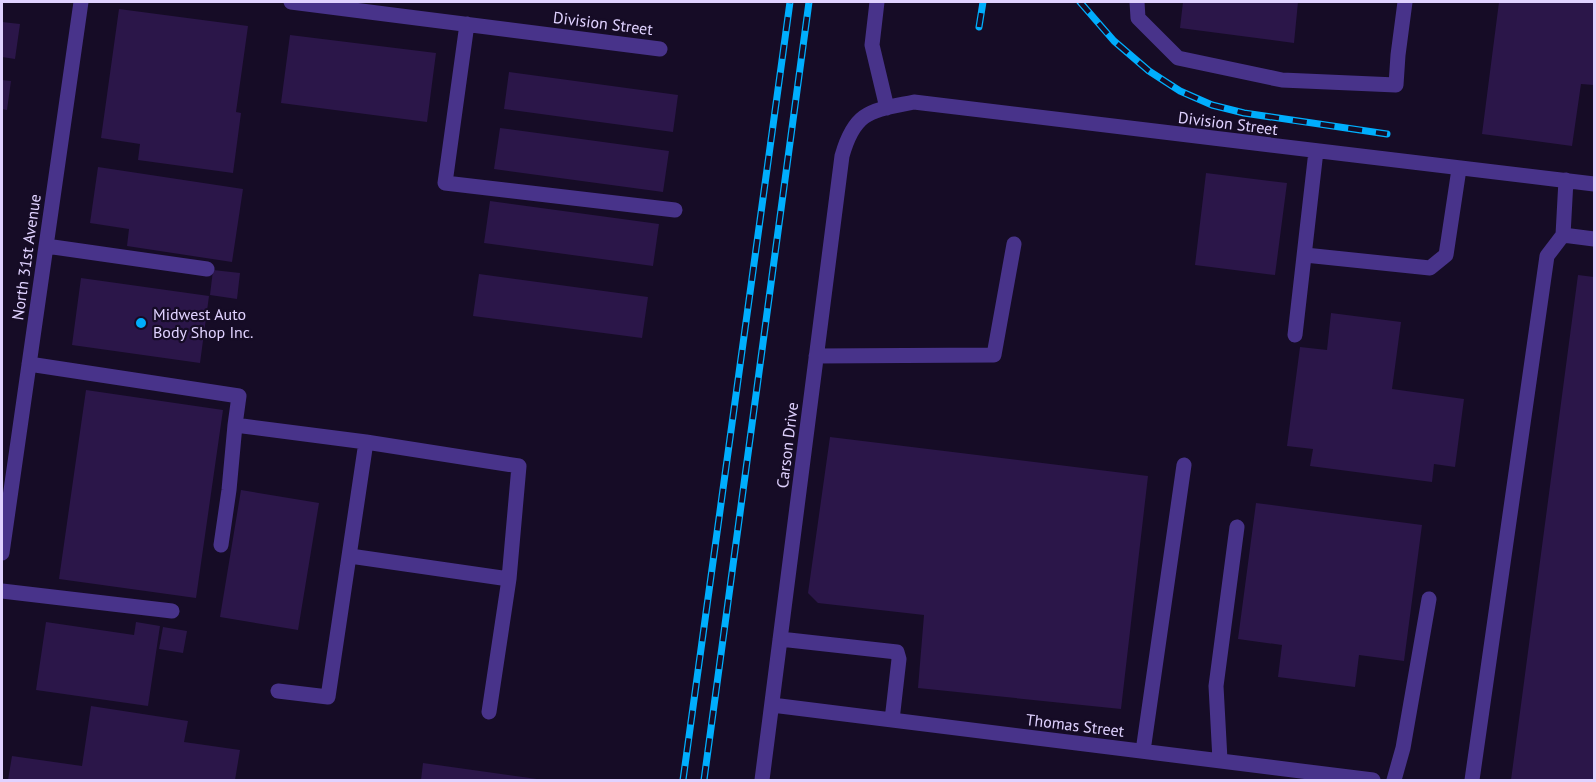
<svg xmlns="http://www.w3.org/2000/svg" width="1596" height="782" font-family="'PT Sans',sans-serif">
<rect width="100%" height="100%" fill="#160c26"/>
<path fill="#2b1649" d="M1183 2H1298L1294 43 1180 28Z
M1499 2H1594V85L1581 84 1572 146 1482 134Z
M119 9 248 26 236 112 241 113 233 173 138 160 140 144 101 138Z
M2 22 20 24 15 59 2 57Z
M290 35 436 53 427 122 281 103Z
M509 72 678 95 673 132 504 109Z
M2 80 11 81 7 110 2 109Z
M500 128 669 151 663 192 494 169Z
M98 167 243 189 232 262 127 246 129 229 90 223Z
M1206 173 1287 183 1275 275 1195 265Z
M490 201 659 224 653 266 484 243Z
M213 270 240 273 237 299 210 295Z
M479 274 648 297 642 338 473 316Z
M1578 275 1594 277V780H1511Z
M81 278 209 296 200 363 72 345Z
M1331 313 1401 322 1392 389 1464 399 1455 467 1434 464 1432 482 1310 466 1313 449 1287 446 1300 347 1327 350Z
M86 390 223 410 196 598 59 579Z
M830 437 1148 476 1121 709 918 688 924 615 818 603 808 593Z
M241 490 319 503 298 630 220 617Z
M1256 503 1422 525 1404 661 1359 655 1355 687 1278 677 1282 645 1238 639Z
M46 622 134 635 136 622 160 626 148 706 36 690Z
M163 627 187 631 183 653 159 649Z
M91 706 188 721 184 742 240 750 235 780H8L12 756 82 766Z
M423 763 537 779V780H421Z"/>
<g fill="none" stroke-linecap="round" stroke-linejoin="round">
<path stroke="#48338a" stroke-width="15" d="M291 2 660 49
M877 2 872 45 887 108
M1137 2 1138 18 1178 58 1282 80 1396 85 1398 55 1405 2
M467 24 445 183 675 210
M1563 235 1566 180
M46 246 207 269
M1305 255 1430 268 1446 255 1459 169
M1295 335 1316 151
M816 356 994 355 1014 244
M29 364 239 396 235 425 366 442 519 466 509 579 350 556
M221 545 229 490 235 425
M2 553 81 2
M2 591 172 611
M780 639 897 652 899 659 892 720
M278 691 328 697 366 442
M772 705 1373 780
M489 712 509 579
M1143 751 1184 465
M1220 760 1216 686 1237 527
M762 780 842 156C855 110 871 111 914 102L1594 184
M1394 780 1403 748 1429 599
M1472 780 1547 256 1563 235 1594 239"/>
<g stroke="#00aefd" stroke-width="7">
<path id="rail" d="M1080 2 1114 41 1149 71 1180 91 1212 105 1244 113 1387 134
M979 27 983 2
M683 780 790 2
M704 780 809 2"/>
</g>
<use href="#rail" stroke="#160c26" stroke-width="4.5" stroke-dasharray="14" stroke-linecap="butt"/>
</g>
<circle fill="#00aefd" stroke="#160c26" stroke-width="2" cx="141" cy="323" r="6"/>
<g text-anchor="middle" stroke-width="4.5" stroke-linejoin="round" paint-order="stroke">
<g font-size="16" fill="#e0d2ff" stroke="#160c26">
<text transform="translate(603 23) rotate(7)" y="6">Division Street</text>
<text transform="translate(1228 123) rotate(7)" y="6">Division Street</text>
<text transform="translate(26 257) rotate(-82)" y="6">North 31st Avenue</text>
<text transform="translate(787 445) rotate(-83)" y="6">Carson Drive</text>
<text transform="translate(1075 725) rotate(7)" y="6">Thomas Street</text>
</g>
<g font-size="16" fill="#e0d2ff" stroke="#160c26" text-anchor="start">
<text x="153" y="320">Midwest Auto<tspan x="153" dy="18">Body Shop Inc.</tspan></text>
</g>
</g>
<rect width="1596" height="782" fill="none" stroke="#e0d2ff" stroke-width="6"/>
</svg>
